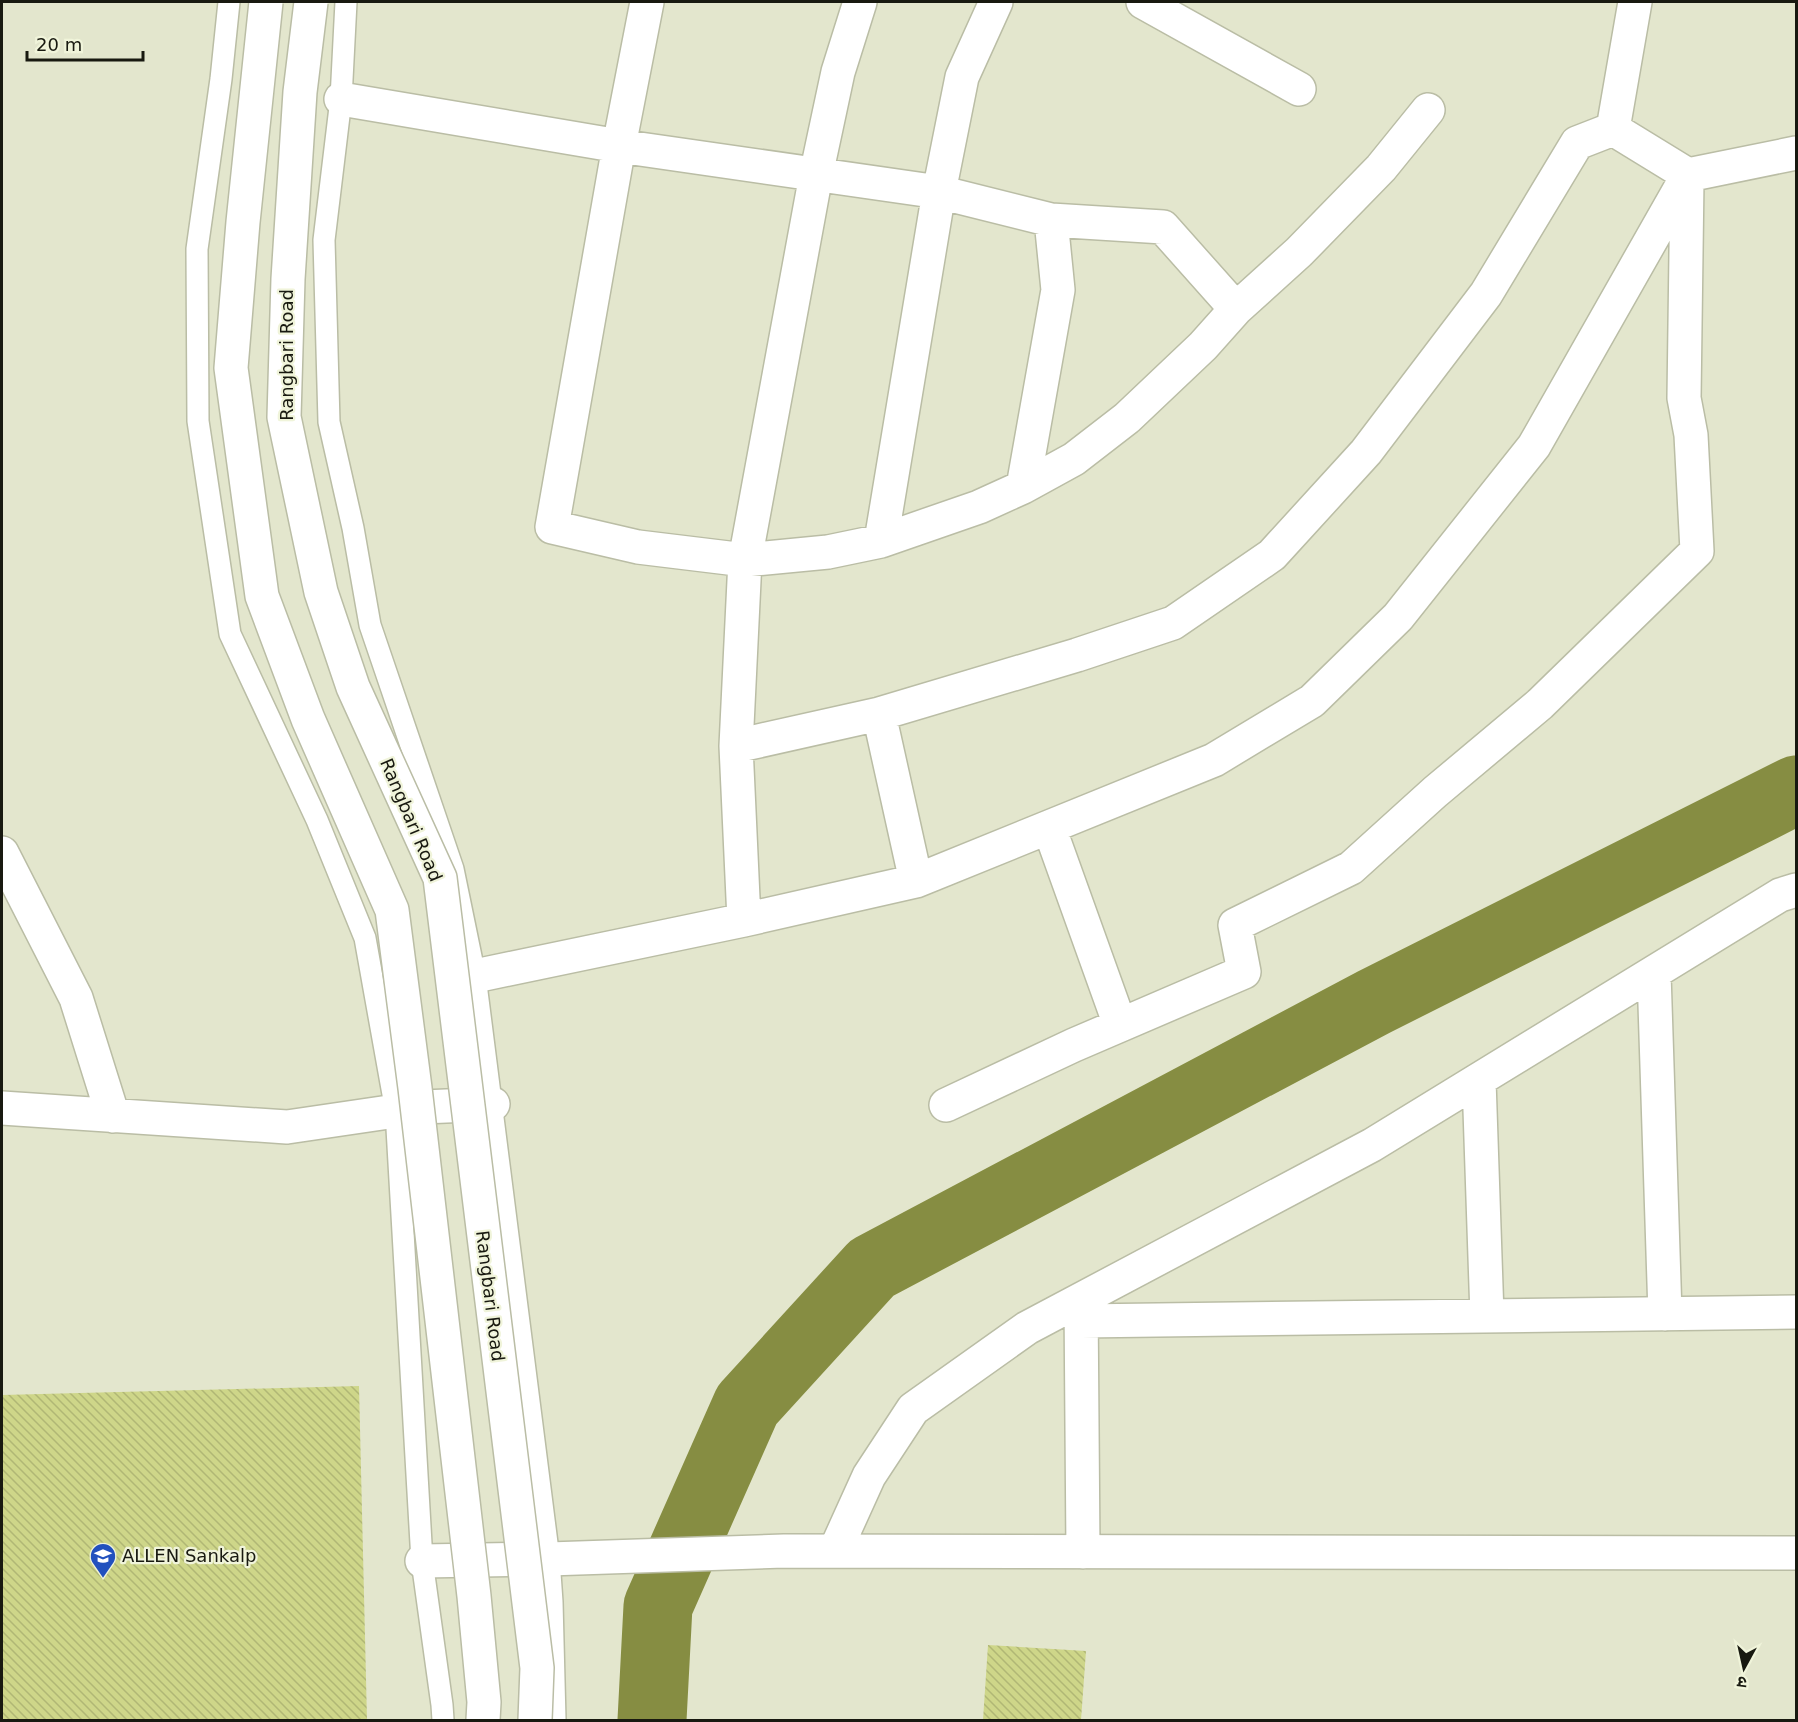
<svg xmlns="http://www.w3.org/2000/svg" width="1798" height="1722" font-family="'DejaVu Sans','Noto Sans Devanagari',sans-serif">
<defs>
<pattern id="building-back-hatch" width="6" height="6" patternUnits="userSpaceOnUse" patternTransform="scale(1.5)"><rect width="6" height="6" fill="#ced689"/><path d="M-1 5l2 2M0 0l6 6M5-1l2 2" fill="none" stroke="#b0b775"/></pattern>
</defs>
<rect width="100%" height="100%" fill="#e3e6cd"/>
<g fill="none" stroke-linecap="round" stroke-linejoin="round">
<path stroke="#868d42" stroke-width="69" d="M652 1720 658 1606 747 1405 872 1268 1374 1002 1796 790"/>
</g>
<path fill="url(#building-back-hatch)" d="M359 1386 367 1720H2V1395Z
M988 1645 1086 1651 1081 1720H983Z"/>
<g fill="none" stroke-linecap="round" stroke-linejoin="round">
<g stroke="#babda5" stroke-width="24">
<path id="lane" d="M229 2 221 79 197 249 198 421 230 634 317 820 365 938 396 1111 422 1561 442 1705 443 1720
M346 2 341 99 324 240 329 422 353 528 370 625 453 869 475 976 549 1559 552 1602 555 1720"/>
</g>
<g stroke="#babda5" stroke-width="36">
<path id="street" d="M647 2 619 146 552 527 638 547 745 560 828 552 881 541 979 507 1023 487 1074 459 1127 418 1203 346 1236 309 1299 252 1381 168 1428 110
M1143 2 1299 89
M1635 2 1613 129 1688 175 1796 153
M341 99 619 146 939 192 1051 220 1163 227 1236 309
M1023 487 1058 290 1051 220
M881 541 939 192 962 77 996 2
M879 714 916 881
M736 746 879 714 1077 655 1173 623 1272 555 1366 452 1486 294 1577 143 1613 129
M1049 827 1120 1025
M2 853 76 998 113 1116
M744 920 736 746 745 560 816 175 838 72 860 2
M1654 973 1665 1314
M475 976 744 920 916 881 1214 760 1312 701 1398 617 1534 446 1688 175
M1479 1080 1487 1316
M946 1105 1074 1045 1244 972 1235 925 1351 868 1435 792 1540 704 1697 551 1691 435 1684 398 1687 180
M2 1108 287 1127 423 1107 493 1104
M1081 1300 1083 1552
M1081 1321 1796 1312
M835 1551 869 1476 913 1409 1027 1328 1372 1145 1780 895 1796 890
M422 1561 549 1559 784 1551 1796 1553"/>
</g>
<use href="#lane" stroke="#fff" stroke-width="21"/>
<use href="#street" stroke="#fff" stroke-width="33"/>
<g stroke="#babda5" stroke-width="36" stroke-linecap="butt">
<path id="secondary-bridge" d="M266 2 243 222 231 368 262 596 308 719 392 910 415 1088 474 1596 484 1702 483 1720
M311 2 300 92 288 279 284 417 321 592 353 687 440 878 537 1668 535 1720"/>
</g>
<use href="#secondary-bridge" stroke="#fff" stroke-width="33"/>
</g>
<defs>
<g id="university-pin" transform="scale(1.35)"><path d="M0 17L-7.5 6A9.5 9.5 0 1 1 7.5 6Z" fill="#2251be" stroke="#f0f4da"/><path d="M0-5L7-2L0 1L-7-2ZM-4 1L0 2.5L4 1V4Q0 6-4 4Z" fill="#fff"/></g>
</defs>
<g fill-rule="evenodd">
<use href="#university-pin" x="103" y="1556"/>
</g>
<g text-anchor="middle" stroke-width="4.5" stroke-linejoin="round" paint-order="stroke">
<g font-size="18" fill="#181910" stroke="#f0f4da">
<text transform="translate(287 355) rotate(-90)" y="6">Rangbari Road</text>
<text transform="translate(411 820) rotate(67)" y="6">Rangbari Road</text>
<text transform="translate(490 1296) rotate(83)" y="6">Rangbari Road</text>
</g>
<g font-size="18" fill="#181910" stroke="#f0f4da" text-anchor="start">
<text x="122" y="1562">ALLEN Sankalp</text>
</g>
</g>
<rect width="1798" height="1722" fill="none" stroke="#181910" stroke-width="6"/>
<g transform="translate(1744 1668) rotate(188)" stroke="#f0f4da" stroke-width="4.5" paint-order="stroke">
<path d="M0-4.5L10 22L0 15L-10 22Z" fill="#181910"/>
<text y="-9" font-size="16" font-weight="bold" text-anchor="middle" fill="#181910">उ</text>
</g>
<path d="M27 51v9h116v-9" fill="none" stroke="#181910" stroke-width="3"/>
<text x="36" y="51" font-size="18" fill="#181910" stroke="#f0f4da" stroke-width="4.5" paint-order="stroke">20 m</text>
</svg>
